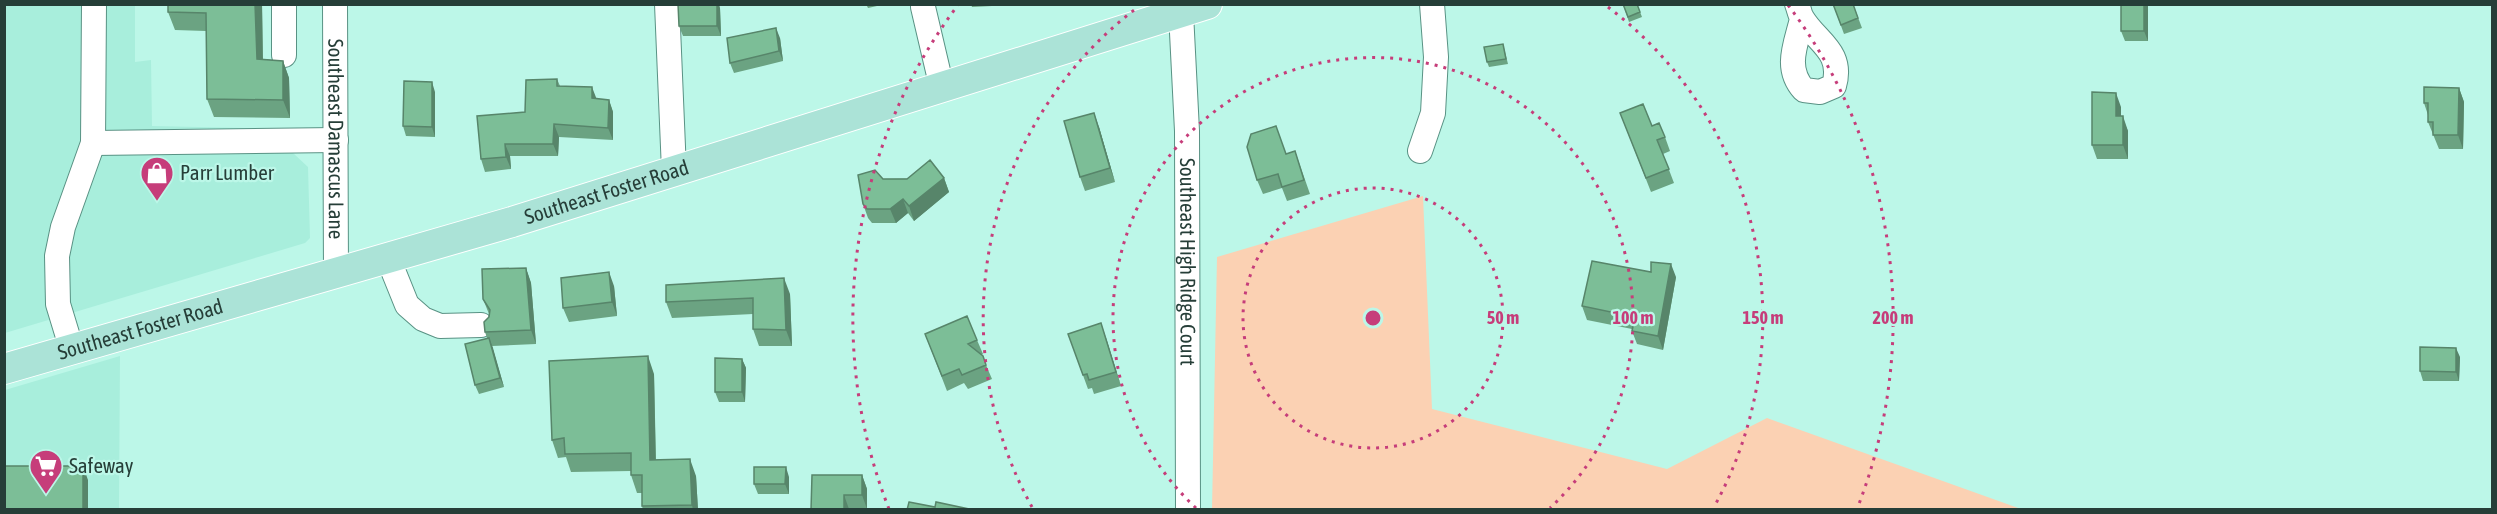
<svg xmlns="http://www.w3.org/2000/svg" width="2497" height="514" font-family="'Asap Condensed',sans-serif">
<rect width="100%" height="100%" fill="#bcf7e8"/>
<path fill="#a8eedc" d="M5 5H135V62L151 60 152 126 293 129V153L308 167 310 238 305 243 5 333Z
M120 356 119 509 5 510V390Z"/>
<path fill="#fbd1b3" d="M1423 196 1432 409 1667 469 1767 418 2021 509H1212L1217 257Z"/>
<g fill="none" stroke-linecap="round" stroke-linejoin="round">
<g stroke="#599284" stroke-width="26">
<g id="minor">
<path d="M284 4V55"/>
<path id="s1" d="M335 4 336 274"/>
<path d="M667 4 674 171"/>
<path d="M1797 4C1799 9 1800 15 1802 18 1816 42 1844 51 1834 86L1820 92 1804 90C1784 68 1796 44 1802 19"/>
<path d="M923 7 942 88"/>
<path id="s2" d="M1181 13 1187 131 1188 510"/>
<path d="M93 143 336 140"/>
<path d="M1420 151 1433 113 1436 57 1432 4"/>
<path d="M388 258 407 305 423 319 440 326 481 325"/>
<path d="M72 350 58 304 57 256 63 227 93 143 94 4"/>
</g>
</g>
<g stroke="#fff" stroke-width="32">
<g id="major">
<path id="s3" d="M4 369 512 222 1207 4"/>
</g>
</g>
<use href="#minor" stroke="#fff" stroke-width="24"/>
<use href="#major" stroke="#abe3d7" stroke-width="30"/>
</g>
<path fill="#6ba382" d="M262 4 263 59 283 61 289 78 290 118 214 117 207 99 206 31 175 30 168 12Z
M866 4H886L868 8Z
M971 4H992V6L972 7Z
M1623 4H1637L1642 17 1629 22Z
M1833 4H1853L1862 28 1844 34Z
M2121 4H2148V41H2125L2121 31Z
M720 8 721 36H683L679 26Z
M780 38 783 61 734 73 730 63Z
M1503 44 1508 64 1489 67 1487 62Z
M557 79 560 86 597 99 609 100 613 112V140L559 137 558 156H510L511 169 485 172 481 159Z
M2459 88 2464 102 2463 149H2439L2428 122V115L2424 103Z
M435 92V137L406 136 403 126Z
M2121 107V116L2128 131V159H2097L2092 145Z
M1620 113 1652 126 1665 137 1670 151 1663 154 1674 183 1651 192Z
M1099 127 1115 182 1085 191 1080 177Z
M1295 151 1310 194 1287 201 1282 188 1263 194 1257 180 1286 154Z
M944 178 949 192 914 221 908 213 896 223H872L868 218 863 204 883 179Z
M526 268 531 283 536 344 492 346 504 387 479 394 475 385 487 338 485 332 489 314 483 299Z
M1676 277 1663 350 1637 344 1632 331V329L1587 320 1582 306Z
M614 286 617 316 569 322 563 308Z
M790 294 792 346H759L753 329V314L672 318 666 302Z
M925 334 977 340 983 354 981 355 986 365 992 379 968 389 964 383 947 391Z
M1068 334 1106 338 1121 386 1094 394 1092 388 1088 389Z
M2460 357 2459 381H2423L2420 371Z
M742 359 746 368 745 402H719L715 392Z
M654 374 656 460 696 476 698 510H643L642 506V493H637L631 475V471L571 472 566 457 558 458 552 440Z
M862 475 867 489V509L811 510Z
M789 477V494H758L754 484Z"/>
<path fill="#57856a" d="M255 4H262L263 77 257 59Z
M717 4H719L720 8 721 36 717 26Z
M2144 4H2148V41L2144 31Z
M776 28 780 38 783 61 779 51Z
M283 61 289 78 290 118 283 100Z
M432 82 435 92V137L432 127Z
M592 87 597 100 592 98Z
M2459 88 2464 102 2463 149 2458 135Z
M2116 93 2121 107V131L2116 116Z
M609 100 613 112V140L608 128Z
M1094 113 1099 127 1115 182 1110 168Z
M2123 116 2128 131V159L2123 145Z
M554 124 559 137 558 156 553 144Z
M505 144 510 156 511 169 506 157Z
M944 178 949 192 914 221 909 206Z
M903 199 908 213 896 223 890 209Z
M1671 264 1676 277 1663 350 1658 336Z
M526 268 531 283 536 344 531 330Z
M609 272 614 286 617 316 612 302Z
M784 278 790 294 792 346 786 330Z
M1101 323 1106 338 1121 386 1116 372Z
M489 338 493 348 504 387 500 378Z
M2456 348 2460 357 2459 381 2456 372Z
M648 356 654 374 656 478 650 460Z
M742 359 746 368 745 402 742 392Z
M690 459 696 476 698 510H693L692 505Z
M83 466 88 480V510H83Z
M786 467 789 477V494L785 484Z
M862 475 867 489V509L862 495Z
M844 495 849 509 844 510Z"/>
<path fill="#7cbe97" stroke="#57856a" stroke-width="1.5" d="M168 4H255L257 59 283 61V100L207 99 206 13 168 12Z
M678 4H717V26H679Z
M1623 4H1637L1640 12 1628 17Z
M1833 4H1853L1858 18 1841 25Z
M2121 4H2144V31H2121Z
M776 28 779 51 730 63 727 38Z
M1503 44 1506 59 1487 62 1484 47Z
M557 79V86L592 87V98L609 100 608 128 554 124 553 144H505L506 157 481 159 477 116 525 112 526 80Z
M404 81 432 82V127L403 126Z
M2424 87 2459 88 2458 135H2433V122H2428V103H2424Z
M2092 92 2116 93V116H2123V145H2092Z
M1643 104 1652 126 1659 123 1665 137 1657 140 1669 169 1646 178 1620 113Z
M1094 113 1110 168 1080 177 1064 121Z
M1276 126 1286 154 1295 151 1304 180 1282 187 1278 174 1257 180 1247 147 1251 134Z
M930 160 944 178 909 206 903 199 890 209H867L863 204 858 175 875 170 883 179H907Z
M1592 261 1651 272V262L1671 264 1658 336 1632 331 1635 317 1582 306Z
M526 268 531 330 485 332 484 322 489 317 490 310 483 299 482 269Z
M609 272 612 302 563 308 561 278Z
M784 278 786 330 753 329V298L666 302V285Z
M967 316 977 340 968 344 983 356 986 365 962 375 959 369 942 376 925 334Z
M1101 323 1116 372 1089 380 1087 374 1083 375 1068 334Z
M489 338 500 378 475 385 465 344Z
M2420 347 2456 348V372L2420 371Z
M648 356 650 460 690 459 692 505 642 506V475H631V453L565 454 564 438 552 440 549 361Z
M715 358 742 359V392H715Z
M4 466H83V510H4Z
M754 467H786L785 484H754Z
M812 475H862V495H844V510H811Z
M909 502 935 507 936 502 969 509 968 510H907Z"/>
<g fill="none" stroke="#c63d7a" stroke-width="3" stroke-dasharray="3 6">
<circle cx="1373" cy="318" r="130"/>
<path d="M1196 508A260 260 0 1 1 1550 508"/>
<path d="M1032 507A390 390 0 0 1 1138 7M1608 7A390 390 0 0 1 1714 507"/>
<path d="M889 509A520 520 0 0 1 958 5M1788 5A520 520 0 0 1 1857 509"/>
</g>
<defs>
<g id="shop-pin" transform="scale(1.725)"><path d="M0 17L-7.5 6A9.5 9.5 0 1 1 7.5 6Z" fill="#c63d7a" stroke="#bcf7e8"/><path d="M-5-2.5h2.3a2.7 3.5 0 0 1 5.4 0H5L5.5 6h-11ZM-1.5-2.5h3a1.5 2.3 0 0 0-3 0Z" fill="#fff"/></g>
<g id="supermarket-pin" transform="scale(1.725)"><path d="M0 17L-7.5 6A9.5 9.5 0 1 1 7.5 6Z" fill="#c63d7a" stroke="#bcf7e8"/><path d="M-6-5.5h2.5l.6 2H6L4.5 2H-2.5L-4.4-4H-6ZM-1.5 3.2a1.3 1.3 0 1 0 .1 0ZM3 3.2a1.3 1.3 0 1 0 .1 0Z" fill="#fff"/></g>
</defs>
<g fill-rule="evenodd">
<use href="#shop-pin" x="157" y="173"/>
<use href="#supermarket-pin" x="46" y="466"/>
</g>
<g text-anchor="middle" stroke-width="4.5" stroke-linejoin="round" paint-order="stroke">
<g font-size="21" fill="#263e38" stroke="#bcf7e8">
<text dy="7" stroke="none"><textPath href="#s1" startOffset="135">Southeast Damascus Lane</textPath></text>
<text dy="7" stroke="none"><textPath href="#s3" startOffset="628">Southeast Foster Road</textPath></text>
<text dy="7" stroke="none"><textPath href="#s2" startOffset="249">Southeast High Ridge Court</textPath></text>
<text dy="7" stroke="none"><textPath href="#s3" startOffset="142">Southeast Foster Road</textPath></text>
</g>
<g font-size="21" fill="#263e38" stroke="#bcf7e8" text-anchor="start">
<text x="180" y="180">Parr Lumber</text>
<text x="69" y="473">Safeway</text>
</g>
</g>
<circle cx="1373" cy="318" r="9" fill="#c63d7a" stroke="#bcf7e8" stroke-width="3"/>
<g font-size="18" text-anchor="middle" font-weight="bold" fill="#c63d7a" stroke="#bcf7e8" stroke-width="4.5" stroke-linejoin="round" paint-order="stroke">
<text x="1503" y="324">50 m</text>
<text x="1633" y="324">100 m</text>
<text x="1763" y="324">150 m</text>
<text x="1893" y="324">200 m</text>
</g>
<rect width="2497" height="514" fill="none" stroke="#263e38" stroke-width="12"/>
</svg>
